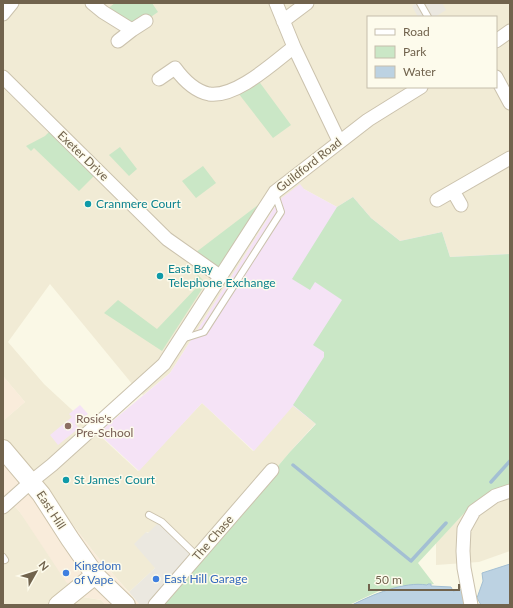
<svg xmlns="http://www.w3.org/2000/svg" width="513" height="608" font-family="Lato,sans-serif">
<rect width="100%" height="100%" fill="#faf8e6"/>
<path fill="#f1ebd5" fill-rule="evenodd" d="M3 3H510V254L450 257 442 232 400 241 371 218 353 197 337 207 304 189 279 200 243 258 170 373 143 395 133 385 50 284 8 342 44 384 138 471 202 403 253 451 293 405 316 423 289 453 198 561 177 539 146 532 155 568 129 592 96 555 47 491 3 437V421L25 402 3 376ZM368 17H496V87H368Z
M510 485V551L479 562 436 565V543L468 509 488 494Z
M3 494 19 511 83 597 101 600 106 605H3Z"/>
<path fill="#f9ecdb" d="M3 376 25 402 3 421Z
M3 437 47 491 96 555 140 605H106L101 600 83 597 66 582 19 511 3 494Z"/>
<path fill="#ebe8e0" d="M417 3H442L446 10 435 17H418L412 6Z
M159 522 190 553 173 577 151 605H140L129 592 155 568 134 544 146 532 148 533Z"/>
<path fill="#f5e3f6" d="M300 184 304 189 337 207 353 197 371 218 400 241 442 232 450 257 510 254 289 453 316 424 293 406 254 451 202 403 139 471 98 433 170 373 243 258 279 200Z
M80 405 88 414 75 424 79 428 58 445 50 435 72 417 69 414Z"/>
<path fill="#cae7c6" d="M115 3H152L158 12 132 30 103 12Z
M255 76 291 125 273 138 235 89Z
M53 128 98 172 79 191 34 148 31 151 26 146 45 136Z
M120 147 137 169 129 176 109 155Z
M203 166 216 183 196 198 182 181Z
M275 192 221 277 191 256Z
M353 197 371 218 400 241 442 232 450 257 510 254V485L488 494 468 509 418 563 434 584 425 585 427 586 352 605 375 594 389 590 379 591 349 605H161L289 453 316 424 293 405 324 357V352L313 345 342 300 315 282 310 290 292 279 337 207Z
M198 275 206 283 162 351 104 313 118 300 157 329 196 288 190 283Z"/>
<path fill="#bcd2e2" stroke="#a3bfd3" d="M510 564V605H481L477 598 483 581 482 573Z
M428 584H431V586L451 587 453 591 464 589 467 605H352C372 595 404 581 427 585Z"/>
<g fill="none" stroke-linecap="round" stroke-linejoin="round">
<path stroke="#a3bfd3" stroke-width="3.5" d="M293 465 411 561 446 523
M491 482 510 461"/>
<g stroke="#cbc2ad" stroke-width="8">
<path id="lane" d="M420 3 428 17
M182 339 204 332 281 212 275 194
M149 515 162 522 197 556
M3 557 5 560"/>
</g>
<g stroke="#cbc2ad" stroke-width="15">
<path id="street" d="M92 3 103 12 132 30 146 21
M276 3 294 47
M3 14 12 3
M283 21 307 3
M118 41 132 30
M496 41 510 31
M3 77 167 239 221 277
M496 77 510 103
M159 79 175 68C183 79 194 91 209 94 236 98 273 63 294 47L339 141
M453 191 461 205
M437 200 510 158
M3 507 32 481 52 465 164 364 275 192 368 120 421 87
M155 605 272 470
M471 605 464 568 463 551 464 529 474 511 495 496 510 491"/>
</g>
<g stroke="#cdc3ab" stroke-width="20">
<path id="secondary" d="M3 449 41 494 70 539 95 575 126 605
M58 605 95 575"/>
</g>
<use href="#lane" stroke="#fff" stroke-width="6"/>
<use href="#street" stroke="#fff" stroke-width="13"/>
<use href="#secondary" stroke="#fff" stroke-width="18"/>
</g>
<g fill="#0f9aa8" stroke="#fdfbec" stroke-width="1.5">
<circle cx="88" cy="204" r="4"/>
<circle cx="160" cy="276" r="4"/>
<circle cx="66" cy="480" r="4"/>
</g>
<circle fill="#8d6e63" stroke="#fdfbec" stroke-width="1.5" cx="68" cy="426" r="4"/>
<g fill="#3f7fe0" stroke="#fdfbec" stroke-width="1.5">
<circle cx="66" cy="573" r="4"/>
<circle cx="156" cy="579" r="4"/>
</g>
<g text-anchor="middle" stroke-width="3" stroke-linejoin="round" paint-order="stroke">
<g font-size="12" fill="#71634d" stroke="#fdfbec">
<text transform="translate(83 156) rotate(44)" y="4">Exeter Drive</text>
<text transform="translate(309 165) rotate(-38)" y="4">Guildford Road</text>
<text transform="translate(51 510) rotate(57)" y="4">East Hill</text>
<text transform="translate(213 538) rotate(-49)" y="4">The Chase</text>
</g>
<g font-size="12" fill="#0d838f" stroke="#fdfbec" text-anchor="start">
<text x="96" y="208">Cranmere Court</text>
<text x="168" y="273">East Bay<tspan x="168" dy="14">Telephone Exchange</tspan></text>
<text x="74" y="484">St James' Court</text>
</g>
<g font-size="12" fill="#785e54" stroke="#fdfbec" text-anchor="start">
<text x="76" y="423">Rosie's<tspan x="76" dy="14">Pre-School</tspan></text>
</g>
<g font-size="12" fill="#366cbe" stroke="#fdfbec" text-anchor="start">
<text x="74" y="570">Kingdom<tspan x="74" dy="14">of Vape</tspan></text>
<text x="164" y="583">East Hill Garage</text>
</g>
</g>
<rect width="513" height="608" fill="none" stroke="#71634d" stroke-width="8"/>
<rect x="367" y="16" width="130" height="72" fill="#fdfbec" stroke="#c5beac"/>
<rect x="375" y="29" width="20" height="6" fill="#ffffff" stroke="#c5beac"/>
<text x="403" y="36" font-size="12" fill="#71634d">Road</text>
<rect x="375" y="46" width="20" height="12" fill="#cae7c6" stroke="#c5beac"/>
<text x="403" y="56" font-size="12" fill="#71634d">Park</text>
<rect x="375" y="66" width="20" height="12" fill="#bcd2e2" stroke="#c5beac"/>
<text x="403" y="76" font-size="12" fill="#71634d">Water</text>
<g transform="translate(36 572) rotate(51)" stroke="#fdfbec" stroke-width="3" paint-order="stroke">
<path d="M0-3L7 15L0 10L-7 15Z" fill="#71634d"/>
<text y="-6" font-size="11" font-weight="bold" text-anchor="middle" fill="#71634d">N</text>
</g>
<path d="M369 584v6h90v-6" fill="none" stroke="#71634d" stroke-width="2"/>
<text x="375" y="584" font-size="12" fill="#71634d" stroke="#fdfbec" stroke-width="3" paint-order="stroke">50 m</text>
</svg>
